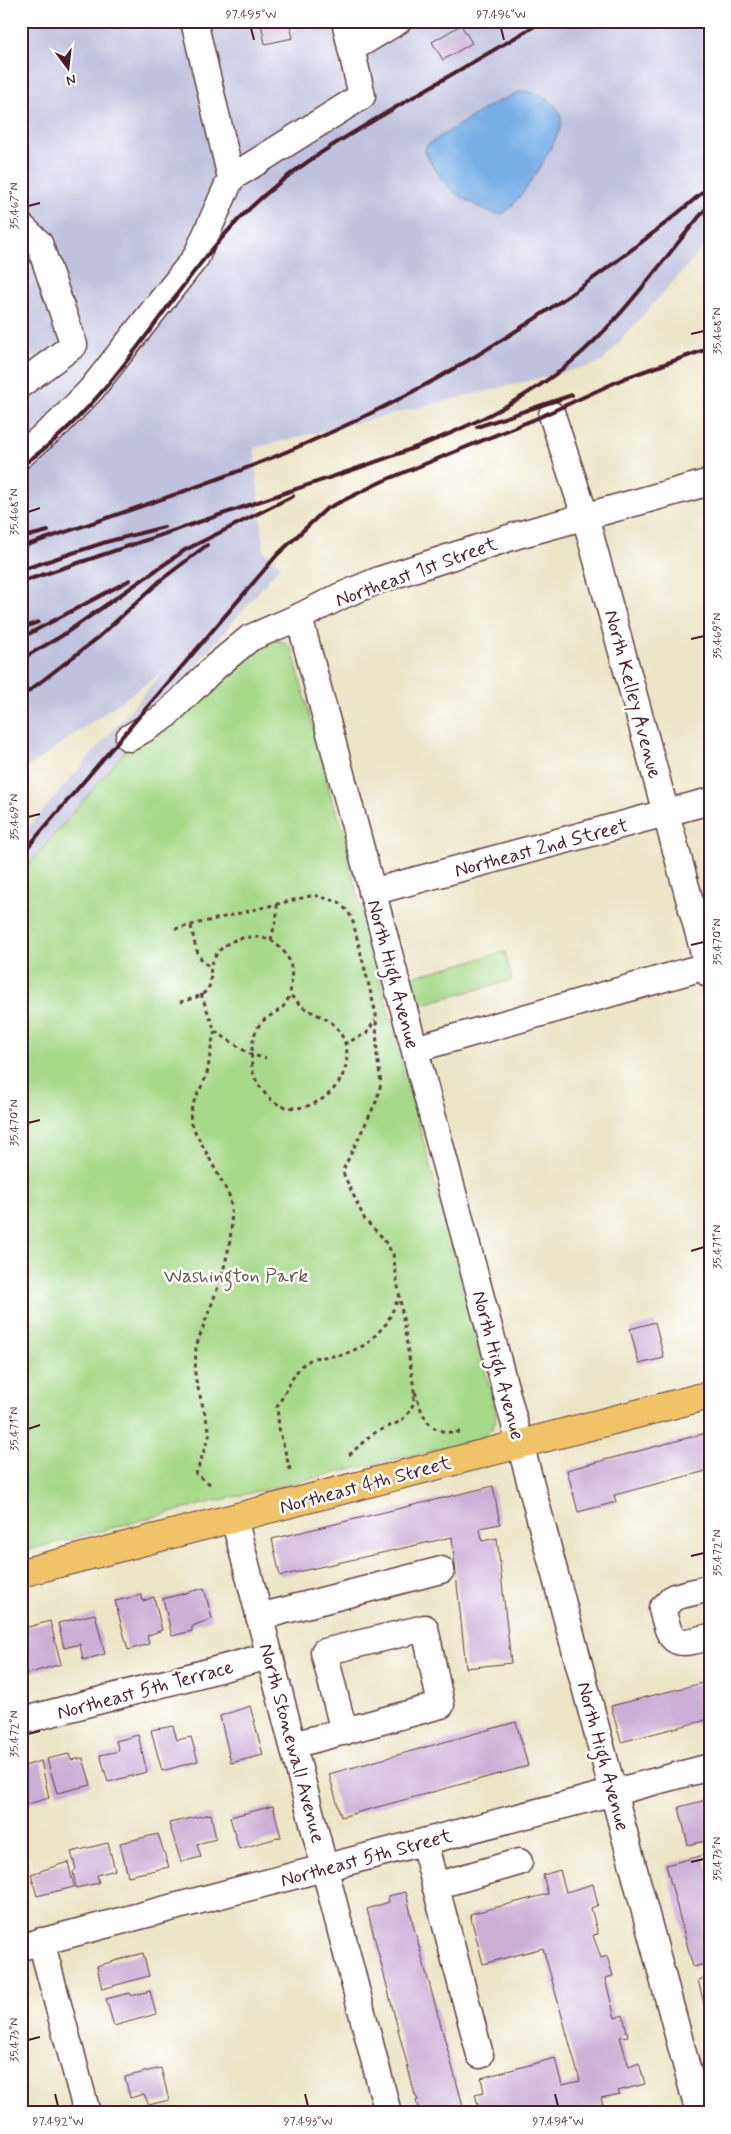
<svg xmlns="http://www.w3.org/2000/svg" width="731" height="2134" font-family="Mynerve,sans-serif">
<rect width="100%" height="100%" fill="#fff"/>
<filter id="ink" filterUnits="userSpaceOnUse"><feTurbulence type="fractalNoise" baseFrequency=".02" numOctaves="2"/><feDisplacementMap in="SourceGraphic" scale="10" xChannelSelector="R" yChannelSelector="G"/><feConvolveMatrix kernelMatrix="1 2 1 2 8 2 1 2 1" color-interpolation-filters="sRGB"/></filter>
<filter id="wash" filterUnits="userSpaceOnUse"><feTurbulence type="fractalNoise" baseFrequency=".0096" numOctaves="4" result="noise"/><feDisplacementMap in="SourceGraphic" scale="20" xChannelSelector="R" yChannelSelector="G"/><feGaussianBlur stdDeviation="1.12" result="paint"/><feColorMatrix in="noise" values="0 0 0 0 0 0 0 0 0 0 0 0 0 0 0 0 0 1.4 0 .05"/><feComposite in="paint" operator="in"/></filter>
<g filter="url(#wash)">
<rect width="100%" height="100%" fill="#ebe4c5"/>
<path fill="#c0c2dd" d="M21 21H710V240L601 363 254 448 264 551 281 565 21 874V836L164 671 21 772Z"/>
<path fill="#a6d989" stroke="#787c5a" d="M276 640 286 643 292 649 332 800 344 831 356 889 496 1412C496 1427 490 1434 477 1440L207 1503 21 1552V874L126 750 253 646Z
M505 952 512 980 419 1005 411 977Z"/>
<path fill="#77aee6" stroke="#606688" d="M522 91C535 92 554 99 560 113 561 117 562 124 560 128 556 144 517 207 504 213 498 216 491 212 486 210 453 196 441 182 424 151L427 145 492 104Z"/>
<g id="blocks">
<path fill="#c9afd6" d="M269 21H289L293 38 265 44 261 23Z
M461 25 472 43 443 60 432 42Z
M655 1322 664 1358 639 1364 630 1329Z
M710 1432V1470L614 1495 616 1502 578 1512 567 1470Z
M493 1486 500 1524 480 1528 482 1541 497 1538 511 1663 466 1668 452 1537 280 1576 272 1539Z
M204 1588 212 1619 197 1624 192 1627V1631L172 1636 163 1599Z
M142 1595 143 1601 154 1597 162 1630 147 1636 149 1644 128 1650 115 1601Z
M95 1614 105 1654 83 1660 80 1644 64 1648 58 1623Z
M50 1621 61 1664 23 1675 21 1629Z
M710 1681V1719L621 1742 611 1706Z
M250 1706 263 1755 231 1763 220 1716Z
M516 1722 528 1766 341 1817 329 1774Z
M173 1726 177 1740 191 1737 198 1761 162 1771 151 1730Z
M138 1735 147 1772 108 1782 100 1755 119 1751 116 1741Z
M69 1754 71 1760 83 1758 91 1785 57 1793 47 1759Z
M41 1761 49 1798 21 1806V1776L26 1775 24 1766Z
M710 1799V1840L688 1845 679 1807Z
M273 1806 281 1837 239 1849 230 1817Z
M211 1814 216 1839 197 1844 201 1857 181 1862 169 1823Z
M158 1834 169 1867 128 1876 120 1843Z
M108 1843 115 1870 97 1875 99 1883 76 1888 73 1872 76 1869 71 1852Z
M704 1855 710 1877V1963L693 1967 666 1865Z
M68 1862 74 1887 37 1896 31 1874Z
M560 1870 566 1892 593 1884 598 1905 591 1908 598 1934 593 1935 601 1958 607 1956 613 1976 605 1978 615 2018 623 2015 628 2036 620 2037 629 2067 639 2063 645 2084 618 2091 620 2094 601 2098 603 2104 572 2113H480L475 2094 484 2092 481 2078 555 2058 562 2085 580 2081 543 1948 483 1964 470 1914 548 1894 543 1875Z
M21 1881 27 1902 21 1904Z
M406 1892 414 1928 465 2113H420L416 2101 418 2100 415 2095 367 1909 389 1902 388 1896Z
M143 1953 149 1976 102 1989 97 1966Z
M710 1977V2023H709L698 1980Z
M150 1991 156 2014 114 2026 106 1999 130 1993 131 1996Z
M161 2068 169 2100 149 2105 144 2094 130 2098 125 2077Z
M170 2107 171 2113H149V2112Z"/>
</g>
</g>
<g filter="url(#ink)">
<use href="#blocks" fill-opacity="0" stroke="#623d42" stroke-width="1"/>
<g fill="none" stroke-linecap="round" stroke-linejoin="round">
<g stroke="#623d42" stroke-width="29">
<path id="minor" d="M194 21 231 178 362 96 345 21
M351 49 398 21
M21 226 39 243 74 345 21 384
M552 415 585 516 710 975
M21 455 59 423 91 390 196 257 231 178
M299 617 699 2113
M129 738 164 717 215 667 250 638 299 617 341 596 379 580 518 535 710 482
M372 892 710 801
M415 1049 710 965
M234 1518 388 2113
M710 1588 674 1597 662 1609C672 1646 673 1646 710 1637
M259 1617 441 1570
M21 1721 269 1656
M293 1745 441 1705 425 1628 324 1652 344 1732
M424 1842 480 2055
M435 1886 519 1862
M41 1941 87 2113
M21 1947 710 1767"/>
</g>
<g stroke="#623d42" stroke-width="30">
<path id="major" d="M21 1573 710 1395"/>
</g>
<path stroke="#623d42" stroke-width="3" stroke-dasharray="4 4" stroke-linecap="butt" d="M191 926C195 942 195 959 211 967
M175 929 314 895 339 902 349 913 353 922 376 1014 377 1056 381 1083 377 1100 343 1170 344 1175 365 1220 382 1237 393 1254 414 1389V1401L411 1410 401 1421 372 1434 348 1456
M271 940C294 957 293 968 290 995 295 999 299 1005 304 1008 318 1016 333 1019 341 1034 368 1082 296 1136 263 1091 258 1084 253 1077 252 1068 251 1054 251 1039 258 1027 264 1017 274 1015 282 1008 285 1005 288 999 290 995
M201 994 215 1031 251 1055 266 1058
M180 1002C188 1000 198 998 205 992 214 983 209 977 211 967 218 939 248 932 271 940L277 914V903
M344 1044 367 1033 375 1020
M415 1392C424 1420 429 1435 461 1432
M290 1470 279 1428 277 1407 295 1374 301 1366 313 1358 343 1355 367 1344 387 1323 399 1297
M210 1484 196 1474 210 1433 195 1377 196 1347C212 1299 240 1246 229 1195L191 1124C187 1103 204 1089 208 1069 210 1056 211 1044 215 1031"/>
<use href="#minor" stroke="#fff" stroke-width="26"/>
<use href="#major" stroke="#f1c369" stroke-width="28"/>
<path stroke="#4a1f2b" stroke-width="4" d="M477 427 572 395
M21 466C114 403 164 297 240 218 285 172 338 141 393 109 443 79 493 51 543 21
M21 538 48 531
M21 547C133 509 247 473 353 422 482 360 601 280 710 186
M21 570 106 542 164 527
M21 582C112 552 203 521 293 490 390 457 491 428 571 362 625 317 664 257 710 204
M21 629 38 622
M21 638 130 580
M21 659 60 637 185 550 293 496
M21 697 99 637 161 580 207 545
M21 855 277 555 326 509 383 481 540 417 625 378 710 348"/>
</g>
</g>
<path fill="none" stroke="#4a1f2b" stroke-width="2" d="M251 28 254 40M501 28 504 40M28 206 40 203M691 334 704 331M28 512 40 508M691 639 704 636M28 817 40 814M691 945 704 942M28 1123 40 1120M691 1251 704 1247M28 1429 40 1425M691 1556 704 1553M28 1734 40 1731M691 1862 704 1859M28 2040 40 2037M55 2094 58 2106M305 2094 308 2106M555 2094 558 2106"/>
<g text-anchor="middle" stroke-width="5" stroke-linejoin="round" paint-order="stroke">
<g font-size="20" fill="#4a1f2b" stroke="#fff">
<text transform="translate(416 571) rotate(-20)" y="7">Northeast 1st Street</text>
<text transform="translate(634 694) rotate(75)" y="7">North Kelley Avenue</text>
<text transform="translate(541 847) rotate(-15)" y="7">Northeast 2nd Street</text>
<text transform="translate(394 974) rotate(75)" y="7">North High Avenue</text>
<text transform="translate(499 1365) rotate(75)" y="7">North High Avenue</text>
<text transform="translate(365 1484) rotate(-15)" y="7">Northeast 4th Street</text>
<text transform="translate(145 1689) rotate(-15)" y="7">Northeast 5th Terrace</text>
<text transform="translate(293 1743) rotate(75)" y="7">North Stonewall Avenue</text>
<text transform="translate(604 1756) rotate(75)" y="7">North High Avenue</text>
<text transform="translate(366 1857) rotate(-15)" y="7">Northeast 5th Street</text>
</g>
<g font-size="20" fill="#665747" stroke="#fff">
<text x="236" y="1282">Washington Park</text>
</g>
</g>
<rect width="731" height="2134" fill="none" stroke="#fff" stroke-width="55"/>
<g transform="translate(68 68) rotate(165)" stroke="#ffffff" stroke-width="4" paint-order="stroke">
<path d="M0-4L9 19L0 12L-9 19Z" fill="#4a1f2b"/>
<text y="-8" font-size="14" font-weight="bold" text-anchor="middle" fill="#4a1f2b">N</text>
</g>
<rect x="28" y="28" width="676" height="2078" fill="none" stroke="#4a1f2b" stroke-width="2"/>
<g font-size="12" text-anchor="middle" fill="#4a1f2b">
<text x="251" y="18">97.495°W</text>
<text x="501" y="18">97.496°W</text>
<text transform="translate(14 206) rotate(-90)" y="4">35.467°N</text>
<text transform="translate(717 331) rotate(-90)" y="4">35.468°N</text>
<text transform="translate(14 512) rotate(-90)" y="4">35.468°N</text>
<text transform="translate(717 636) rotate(-90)" y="4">35.469°N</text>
<text transform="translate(14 817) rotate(-90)" y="4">35.469°N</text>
<text transform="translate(717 942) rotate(-90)" y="4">35.470°N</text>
<text transform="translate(14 1123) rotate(-90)" y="4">35.470°N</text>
<text transform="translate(717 1247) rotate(-90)" y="4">35.471°N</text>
<text transform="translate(14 1429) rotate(-90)" y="4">35.471°N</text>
<text transform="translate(717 1553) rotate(-90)" y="4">35.472°N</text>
<text transform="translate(14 1734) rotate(-90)" y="4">35.472°N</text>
<text transform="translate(717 1859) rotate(-90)" y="4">35.473°N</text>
<text transform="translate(14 2040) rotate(-90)" y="4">35.473°N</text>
<text x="58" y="2125">97.492°W</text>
<text x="308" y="2125">97.493°W</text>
<text x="558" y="2125">97.494°W</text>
</g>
</svg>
